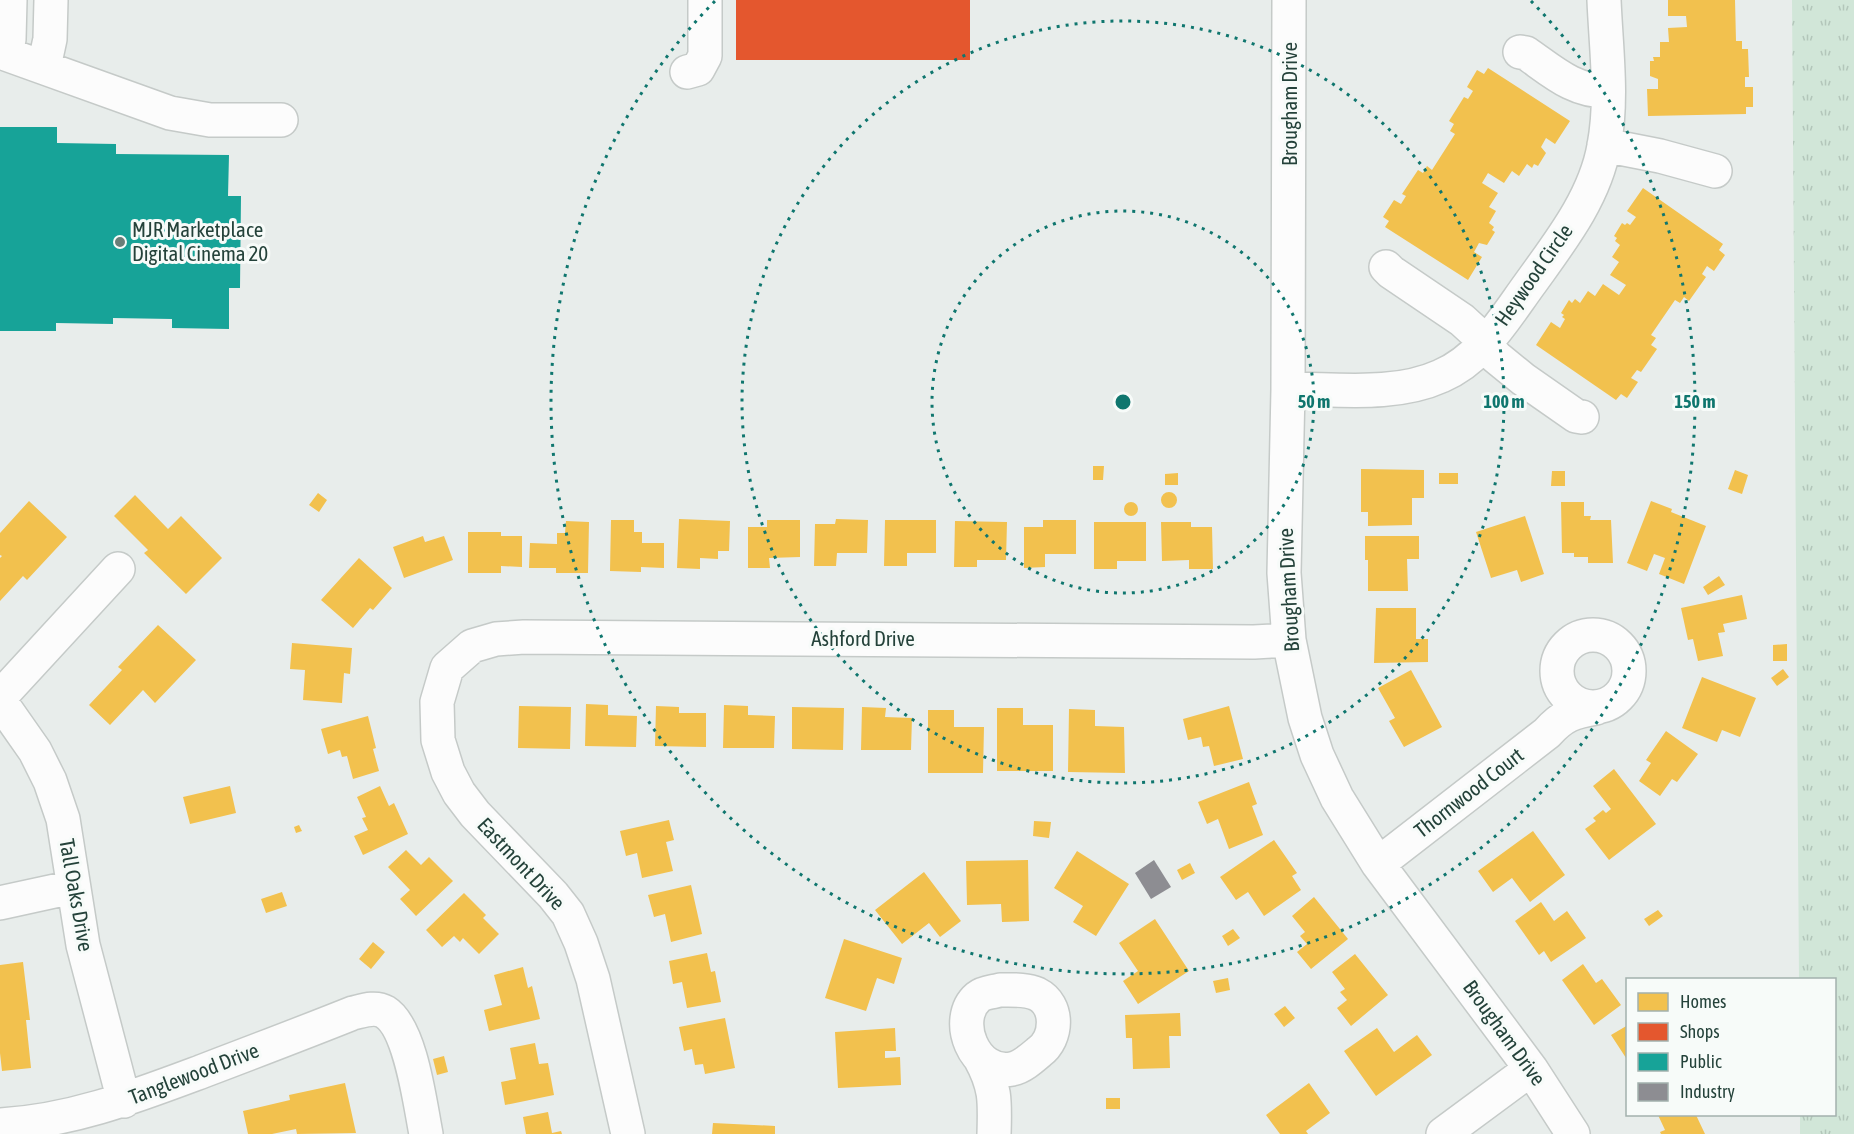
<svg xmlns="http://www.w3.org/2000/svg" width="1854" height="1134" font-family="'Asap Condensed',sans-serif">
<defs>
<pattern id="grass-tufts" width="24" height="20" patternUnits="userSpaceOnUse" patternTransform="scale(1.5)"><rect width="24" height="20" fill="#d1e6d8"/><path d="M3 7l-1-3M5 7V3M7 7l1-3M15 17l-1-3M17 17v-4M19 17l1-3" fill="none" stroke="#b3c6ba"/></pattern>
</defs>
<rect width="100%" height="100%" fill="#e8edeb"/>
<path fill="url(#grass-tufts)" d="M1792 0H1854V1134H1800V1115L1834 1114V980L1799 979Z"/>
<path fill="#f2c14e" d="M1668 0H1735L1736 41H1742V49H1748L1749 77H1745V87H1753V107H1746V114L1648 116 1647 89H1658V79L1650 76V61H1654L1653 57H1660V42H1669L1668 28 1687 27 1686 16H1668Z
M1488 68 1570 121 1555 144 1546 138 1541 147 1546 153 1538 166 1534 164 1532 168 1527 164 1519 176 1512 171 1504 183 1488 173 1482 183 1498 193 1489 207 1496 211 1489 223 1494 227 1492 230 1495 232 1487 245 1479 243 1474 252 1482 257 1468 280 1385 227 1389 221 1383 217 1394 200 1401 204 1406 196 1402 194 1418 170 1423 173 1427 166 1432 170 1455 134 1450 131 1454 124 1449 121 1464 97 1468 99 1473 91 1467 87 1477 70 1484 74Z
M1643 188 1723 244 1719 250 1725 255 1714 271 1707 266 1702 274 1706 277 1689 301 1684 297 1680 303 1675 300 1651 335 1656 338 1651 345 1657 349 1641 372 1637 370 1631 378 1638 382 1627 398 1621 394 1616 400 1536 345 1551 322 1560 328 1565 319 1562 317 1564 315 1561 313 1569 300 1572 303 1575 299 1580 303 1588 291 1595 296 1603 284 1619 295 1626 285 1610 275 1619 262 1612 257 1620 245 1615 241 1617 238 1614 236 1622 223 1625 225 1627 223 1630 225 1636 217 1627 211Z
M1093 466H1104L1103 480H1093Z
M1361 469 1424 470V498H1412V525L1368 526V512H1361Z
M1735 470 1748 475 1742 494 1728 489Z
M1552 471H1565V486H1551Z
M1178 473V485H1165V474Z
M1439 473H1458V484H1439Z
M1161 500a8 8 0 1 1 16 0a8 8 0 1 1-16 0Z
M318 493 327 500 319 512 309 505Z
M135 495 168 529 181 516 222 558 186 594 144 553 148 550 114 516Z
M29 501 67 537 27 580 23 576 0 601V558L2 556 0 555V533Z
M1651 501 1672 509 1671 512 1706 526 1684 584 1659 574 1665 558 1654 554 1647 571 1627 563Z
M1124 509a7 7 0 1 1 14 0a7 7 0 1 1-14 0Z
M1561 502H1584V516H1591L1590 520H1611L1613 563H1588V557H1574V553H1562Z
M1525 516 1544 574 1521 582 1517 570 1491 578 1476 532Z
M679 519 730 521 729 551H718V559L700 558V569L677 568Z
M836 519 868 520 867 553H837L836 566H814L815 524H835Z
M611 520H634V532H642V543H664V568L641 567V572L610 571Z
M767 520H800V557L769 558 770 568H748V527H767Z
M885 520H936V553H907V566H884Z
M1043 520H1076V554H1045V567L1024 568V527H1043Z
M566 521 589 522 588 573H556V568H529L530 543 557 544V533H565Z
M955 521 1007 522 1006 560H977V567H954Z
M1094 522H1146V561H1117V569H1094Z
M1161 522H1191V527H1212L1213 569H1189V560L1162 561Z
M468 532H501V536H522V567L501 566V573H468Z
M423 536 425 542 444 536 453 560 404 578 393 547Z
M1365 536H1419V559H1407L1408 591H1368V560H1365Z
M359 558 392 588 373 610 370 608 353 628 321 600Z
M1719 576 1725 585 1708 595 1703 587Z
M1742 595 1747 619 1723 624 1725 632 1718 633 1723 656 1698 661 1693 639 1688 640 1681 608Z
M1376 608H1416V639H1428V662L1374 663Z
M158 625 196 660 155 703 143 690 110 725 89 705 122 670 118 667Z
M292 643 352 648 350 674 344 673 342 703 303 700 305 670 290 669Z
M1787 644V661H1773V645Z
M1783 669 1789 677 1777 686 1771 678Z
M1411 670 1442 727 1404 747 1389 721 1395 718 1378 688Z
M1702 677 1756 698 1740 737 1722 730 1717 742 1682 728Z
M586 704 608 705V715L637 716 636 747 585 746Z
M724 705 748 706V715L775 716 774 748H723Z
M519 706 571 707 570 749 518 748Z
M656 706 679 707V713H706V747L655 746Z
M1229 706 1243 759 1214 766 1209 746 1203 747 1201 737 1188 740 1183 719Z
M792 707 844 708 843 750 792 749Z
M862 707 886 708 885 717 912 718 911 750H861Z
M997 708H1023V725H1053V771H997Z
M1069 709 1095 710V726L1124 727 1125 773 1068 772Z
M928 710H954V727H984L983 773H928Z
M368 716 376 748 373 749 379 771 353 779 347 756 342 757 340 750 328 754 321 729Z
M1666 731 1698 754 1677 782 1672 779 1660 796 1639 781 1651 763 1646 760Z
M1614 769 1656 824 1609 860 1585 829 1596 821 1593 818 1603 810 1606 813 1611 809 1593 786Z
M1249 782 1257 804 1252 806 1263 835 1229 849 1218 819 1207 824 1198 802Z
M230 786 236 813 190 824 183 797Z
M380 786 389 806 394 803 408 834 363 855 354 836 368 830 362 818 366 817 357 797Z
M669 820 674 840 666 842 673 871 642 878 637 853 626 856 620 831Z
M1034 821 1051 822 1049 838 1033 836Z
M299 825 302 831 296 833 294 827Z
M1533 831 1565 875 1530 902 1512 878 1493 892 1478 871Z
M1274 840 1297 873 1292 876 1301 890 1264 916 1248 892 1236 900 1220 877Z
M406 850 421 865 429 857 453 881 416 916 400 899 410 890 388 867Z
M1077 851 1129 884 1096 936 1073 922 1083 906 1054 888Z
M1028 860 1029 921 1002 922 1001 904 967 905 966 861Z
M1190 863 1195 873 1182 880 1177 870Z
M924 872 961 921 940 937 929 923 902 944 875 910Z
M691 885 702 934 671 942 665 914 654 917 648 895Z
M282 892 287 906 266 913 261 899Z
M464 893 486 915 483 918 499 934 479 954 463 938 460 942 454 936 442 947 426 930Z
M1314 897 1348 939 1311 969 1297 952 1307 944 1300 936 1305 932 1292 916Z
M1541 902 1554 921 1567 911 1586 938 1551 962 1544 951 1539 955 1515 921Z
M1658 910 1663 916 1649 926 1644 919Z
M1155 919 1189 971 1138 1004 1123 981 1138 971 1119 943Z
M1233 929 1240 938 1228 946 1222 936Z
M844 939 902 958 894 984 877 978 866 1011 825 998Z
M373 942 385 952 371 969 359 959Z
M707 953 711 972 715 971 721 1002 687 1008 682 982 673 984 669 961Z
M1355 954 1388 995 1351 1026 1337 1008 1347 1000 1340 992 1345 989 1332 972Z
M23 962 30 1020H26L31 1068 2 1071 0 1053V965Z
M1583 964 1596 983 1602 979 1621 1005 1594 1025 1562 980Z
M523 967 528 988 532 986 540 1019 489 1031 484 1010 502 1005 494 975Z
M1228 978 1230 990 1216 993 1213 981Z
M1285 1006 1295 1018 1284 1027 1274 1014Z
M1180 1013 1181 1036H1169L1170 1068 1133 1069 1132 1038H1126L1125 1015Z
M725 1018 735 1068 705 1074 703 1064 695 1065 692 1049 684 1051 679 1027Z
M1628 1025V1061L1611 1035Z
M895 1028 896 1051H885V1058L900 1057 901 1085 838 1088 835 1032Z
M1377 1028 1394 1052 1417 1035 1432 1055 1376 1096 1344 1051Z
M535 1043 539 1064 548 1063 554 1095 505 1105 501 1082 516 1079 510 1048Z
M444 1056 448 1072 437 1075 433 1059Z
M345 1083 356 1133 297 1134 296 1129 272 1134H248L243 1111 290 1100 289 1095Z
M1309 1083 1330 1113 1306 1131 1308 1134H1280L1266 1115Z
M1106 1098H1120V1109H1106Z
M548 1112 552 1133 561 1131 562 1134H526L523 1117Z
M1658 1115H1696L1705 1134H1661L1660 1132 1665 1130Z
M713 1123 775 1126V1134H712Z"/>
<path fill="#e4572e" d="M736 0H970V60H736Z"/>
<path fill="#17a398" d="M0 127H57V143L116 144V154L229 155 228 196H241L240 288H229V329L172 328V319L113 318V324L56 323V331H0Z"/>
<path fill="#8d8d92" d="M1154 860 1171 887 1151 899 1135 873Z"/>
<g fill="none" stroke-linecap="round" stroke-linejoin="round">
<g stroke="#c5cac8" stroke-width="36">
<path id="minor" d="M1289 0 1288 389 1284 573 1289 640 1305 718 1317 755 1337 798 1378 864 1531 1069 1573 1134
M0 52 170 113 210 120H281
M1520 52 1526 53C1552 71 1574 92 1608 91
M6 53 9 39 10 0
M44 67 50 39 51 0
M687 72 698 69 705 56V0
M1604 145 1660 156 1715 171
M1386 267 1391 272 1462 320 1474 331 1496 357 1523 379 1576 416 1582 417
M1288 389C1338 389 1395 397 1441 376 1481 359 1505 318 1529 285 1559 243 1595 198 1604 146 1613 99 1606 48 1604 0
M1557 671a36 36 0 1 1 72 0a36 36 0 1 1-72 0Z
M0 697 118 569
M0 701 35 751 50 781 63 819 83 945 124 1101
M1378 864 1547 733C1563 715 1573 712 1596 708
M0 903 73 887
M1000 990C1012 990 1026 989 1037 994 1059 1005 1058 1038 1039 1052 1032 1058 1022 1067 1012 1069 974 1076 952 1019 978 997 984 992 993 992 1000 990Z
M980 1058C996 1087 995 1102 994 1134
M0 1125C72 1121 136 1096 203 1071 253 1052 303 1033 353 1013 362 1011 375 1006 385 1012 411 1028 420 1104 426 1134
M628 1134 593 979 581 943 568 914 553 895 475 814 459 793 448 772 438 740 437 702 447 668 472 646 496 639 524 637 1254 642 1289 640
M1443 1134 1531 1069"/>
</g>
<use href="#minor" stroke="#fcfcfc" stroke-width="33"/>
</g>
<g fill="none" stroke="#0f766e" stroke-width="3" stroke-dasharray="3 6">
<circle cx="1123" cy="402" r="191"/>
<circle cx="1123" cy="402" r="381"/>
<path d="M1531 1A572 572 0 1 1 715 1"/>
</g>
<circle fill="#697e78" stroke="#f7fbf9" stroke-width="2" cx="120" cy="242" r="6"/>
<g text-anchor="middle" stroke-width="6" stroke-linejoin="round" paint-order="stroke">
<g font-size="21" fill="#24423a" stroke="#f7fbf9">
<text transform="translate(1290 104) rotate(-90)" y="7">Brougham Drive</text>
<text transform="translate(1534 275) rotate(-55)" y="7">Heywood Circle</text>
<text transform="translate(1289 590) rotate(-93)" y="7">Brougham Drive</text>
<text x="863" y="646">Ashford Drive</text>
<text transform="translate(1469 793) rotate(-38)" y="7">Thornwood Court</text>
<text transform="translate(521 864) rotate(47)" y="7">Eastmont Drive</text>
<text transform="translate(76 895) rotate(80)" y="7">Tall Oaks Drive</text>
<text transform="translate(1504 1033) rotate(54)" y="7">Brougham Drive</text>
<text transform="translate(194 1074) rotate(-21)" y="7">Tanglewood Drive</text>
</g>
<g font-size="21" fill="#24423a" stroke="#f7fbf9" text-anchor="start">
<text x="132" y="237">MJR Marketplace<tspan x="132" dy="24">Digital Cinema 20</tspan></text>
</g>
</g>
<circle cx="1123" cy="402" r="9" fill="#0f766e" stroke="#f7fbf9" stroke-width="3"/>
<g font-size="18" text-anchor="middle" font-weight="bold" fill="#0f766e" stroke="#f7fbf9" stroke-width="6" stroke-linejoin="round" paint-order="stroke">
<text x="1314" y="408">50 m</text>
<text x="1504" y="408">100 m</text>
<text x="1695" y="408">150 m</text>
</g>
<rect x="1626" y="978" width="210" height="138" fill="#f7fbf9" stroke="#a3b1ad" stroke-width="1.5"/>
<rect x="1638" y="993" width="30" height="18" fill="#f2c14e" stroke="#a3b1ad" stroke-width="1.5"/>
<text x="1680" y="1008" font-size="18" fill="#24423a">Homes</text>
<rect x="1638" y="1023" width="30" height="18" fill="#e4572e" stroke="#a3b1ad" stroke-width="1.5"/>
<text x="1680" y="1038" font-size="18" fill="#24423a">Shops</text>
<rect x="1638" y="1053" width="30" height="18" fill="#17a398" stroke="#a3b1ad" stroke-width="1.5"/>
<text x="1680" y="1068" font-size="18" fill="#24423a">Public</text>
<rect x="1638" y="1083" width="30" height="18" fill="#8d8d92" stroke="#a3b1ad" stroke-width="1.5"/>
<text x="1680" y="1098" font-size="18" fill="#24423a">Industry</text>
</svg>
